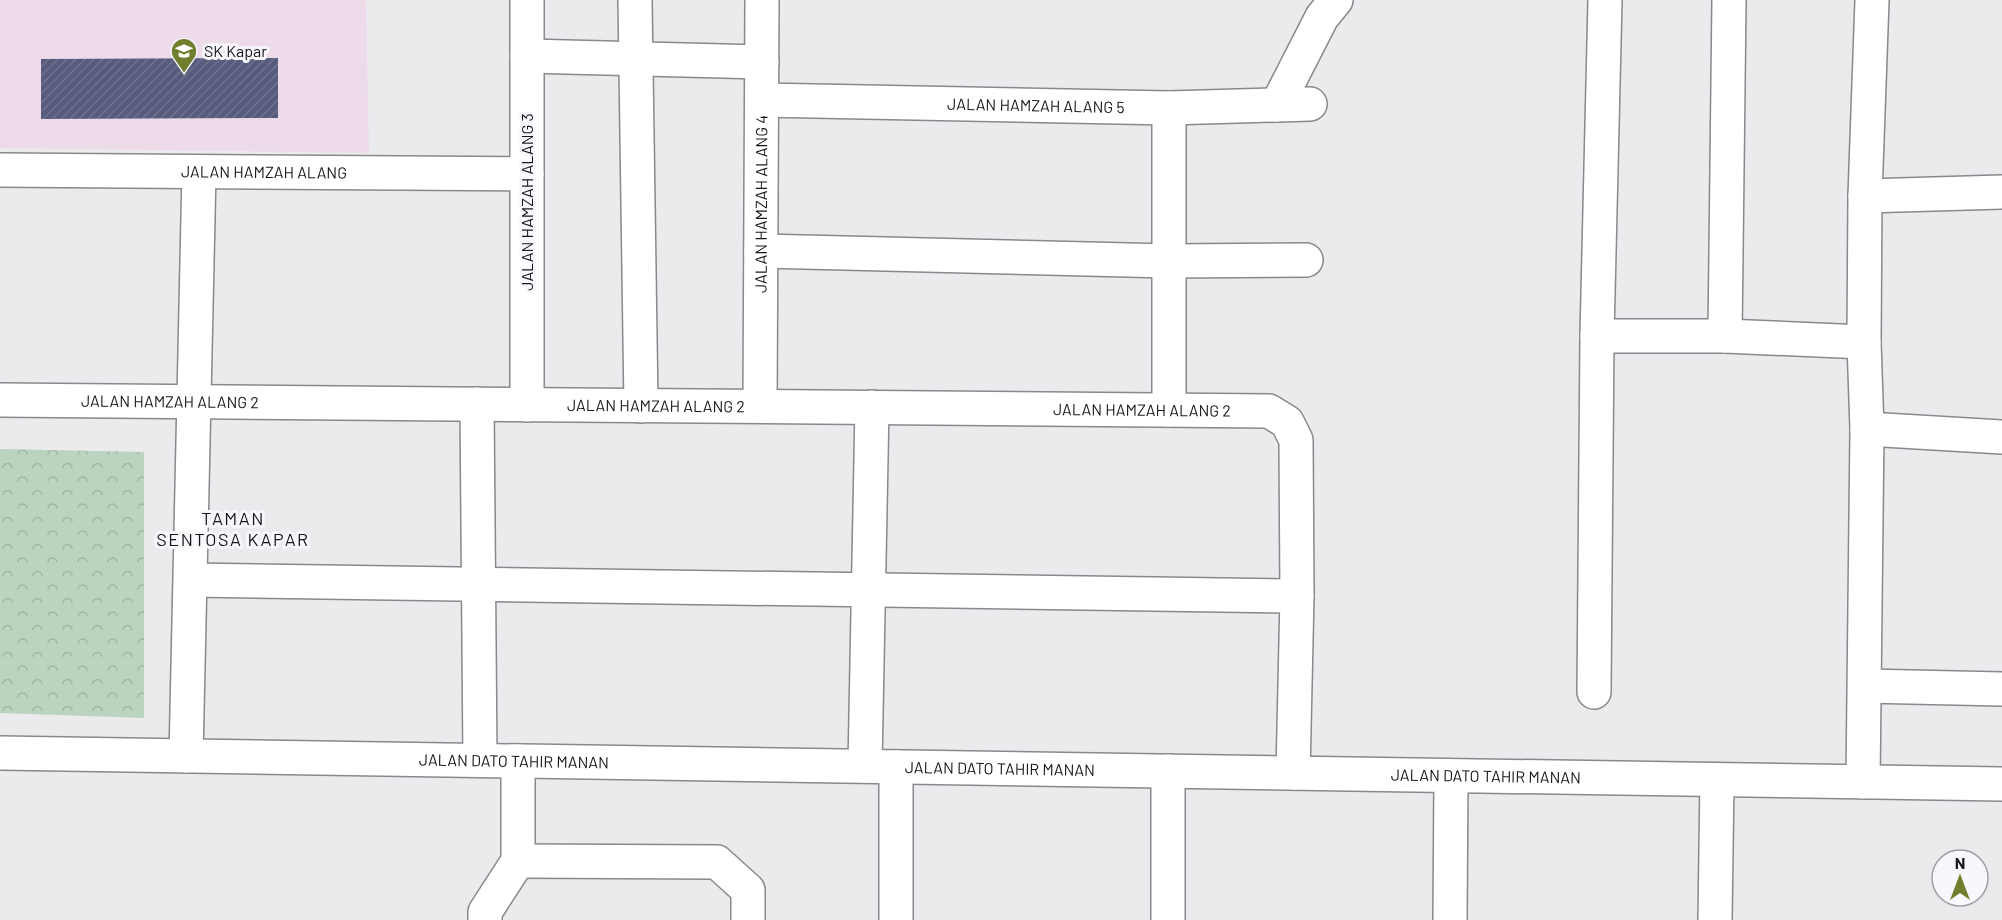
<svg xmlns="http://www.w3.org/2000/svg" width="2002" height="920" font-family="Barlow,sans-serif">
<defs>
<pattern id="park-crowns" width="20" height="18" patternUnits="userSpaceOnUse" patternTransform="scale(1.5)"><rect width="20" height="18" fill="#bbd4c0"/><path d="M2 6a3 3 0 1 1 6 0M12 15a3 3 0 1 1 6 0" fill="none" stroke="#a0b5a4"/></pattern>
<pattern id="building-hatch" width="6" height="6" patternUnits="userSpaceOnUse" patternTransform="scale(1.5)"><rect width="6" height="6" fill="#575b7e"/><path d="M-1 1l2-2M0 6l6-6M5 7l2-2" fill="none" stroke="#70728d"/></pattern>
</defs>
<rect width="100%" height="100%" fill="#ebebee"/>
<path fill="#eedbea" d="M0 0H366L369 153 0 148Z"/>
<path fill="url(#park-crowns)" d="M0 449 144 452V718L0 713Z"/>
<path fill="url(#building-hatch)" d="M278 58V118L41 119V59Z"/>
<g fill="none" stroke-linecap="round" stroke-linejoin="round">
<g stroke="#88898c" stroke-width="36">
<g id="minor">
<path d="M635 0 641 406"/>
<path d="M527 56 762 62"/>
<path id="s1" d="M762 100 1169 108 1310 104"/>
<path d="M1277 105 1322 17 1336 0"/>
<path d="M1169 108V410"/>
<path id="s2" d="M0 170 527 174"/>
<path d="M1865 196 2002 192"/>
<path d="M761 251 1169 261 1306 260"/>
<path d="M1597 336H1725L1864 342"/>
<path d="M1725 336 1729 0"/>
<path id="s3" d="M0 400 1269 411 1287 422 1296 440 1297 596 1293 773"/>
<path d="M477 404 480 760"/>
<path d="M527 405V0"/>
<path id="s4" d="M760 406 762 0"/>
<path d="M1867 429 2002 437"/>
<path d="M191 580C559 583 928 592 1297 596"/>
<path d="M1865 686 2002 689"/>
<path d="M1594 692 1597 336 1605 0"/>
<path id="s5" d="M0 753 2002 784"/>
<path d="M186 756 199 172"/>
<path d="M865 766 872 407"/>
<path d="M1168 771V920"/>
<path d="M1863 782 1867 429 1864 342 1865 196 1872 0"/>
<path d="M518 861 717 862 748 890V920"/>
<path d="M485 920V912L518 861V761"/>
<path d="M896 920V767"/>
<path d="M1450 920 1451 776"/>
<path d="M1715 920 1717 780"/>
</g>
</g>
<use href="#minor" stroke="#fff" stroke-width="33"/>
</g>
<defs>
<g id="school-pin" transform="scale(1.35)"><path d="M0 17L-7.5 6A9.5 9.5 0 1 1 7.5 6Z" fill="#707f2e" stroke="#f8f8fc"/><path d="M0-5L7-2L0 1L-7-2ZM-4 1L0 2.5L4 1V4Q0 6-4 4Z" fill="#fff"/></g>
</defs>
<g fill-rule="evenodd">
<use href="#school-pin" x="184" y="51"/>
</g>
<g text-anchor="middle" stroke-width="6" stroke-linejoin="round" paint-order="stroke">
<g font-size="16" fill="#151617" stroke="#f8f8fc" text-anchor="start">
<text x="204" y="57">SK Kapar</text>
</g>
<g font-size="16" fill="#151617" stroke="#f8f8fc">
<text dy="6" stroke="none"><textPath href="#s1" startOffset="274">JALAN HAMZAH ALANG 5</textPath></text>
<text dy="6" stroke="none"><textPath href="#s2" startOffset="264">JALAN HAMZAH ALANG</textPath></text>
<text transform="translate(527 202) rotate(-90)" y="6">JALAN HAMZAH ALANG 3</text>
<text dy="6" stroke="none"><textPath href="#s4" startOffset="202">JALAN HAMZAH ALANG 4</textPath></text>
<text dy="6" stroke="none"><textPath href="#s3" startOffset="170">JALAN HAMZAH ALANG 2</textPath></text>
<text dy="6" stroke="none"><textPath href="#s3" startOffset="656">JALAN HAMZAH ALANG 2</textPath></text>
<text dy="6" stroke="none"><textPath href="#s3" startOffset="1142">JALAN HAMZAH ALANG 2</textPath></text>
<text dy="6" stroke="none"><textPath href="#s5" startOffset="514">JALAN DATO TAHIR MANAN</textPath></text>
<text dy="6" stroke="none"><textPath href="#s5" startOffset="1000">JALAN DATO TAHIR MANAN</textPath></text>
<text dy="6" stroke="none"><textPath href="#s5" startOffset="1486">JALAN DATO TAHIR MANAN</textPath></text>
</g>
<g font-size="18" letter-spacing="1.5" fill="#151617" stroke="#f8f8fc">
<text x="233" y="525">TAMAN<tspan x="233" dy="21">SENTOSA KAPAR</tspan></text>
</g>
</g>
<g transform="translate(1960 878)"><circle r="28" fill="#f8f8fc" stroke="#9d9ea0" stroke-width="1.5"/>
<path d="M0-4.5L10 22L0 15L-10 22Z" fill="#707f2e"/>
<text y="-9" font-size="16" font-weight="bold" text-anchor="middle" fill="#151617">N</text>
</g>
</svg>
